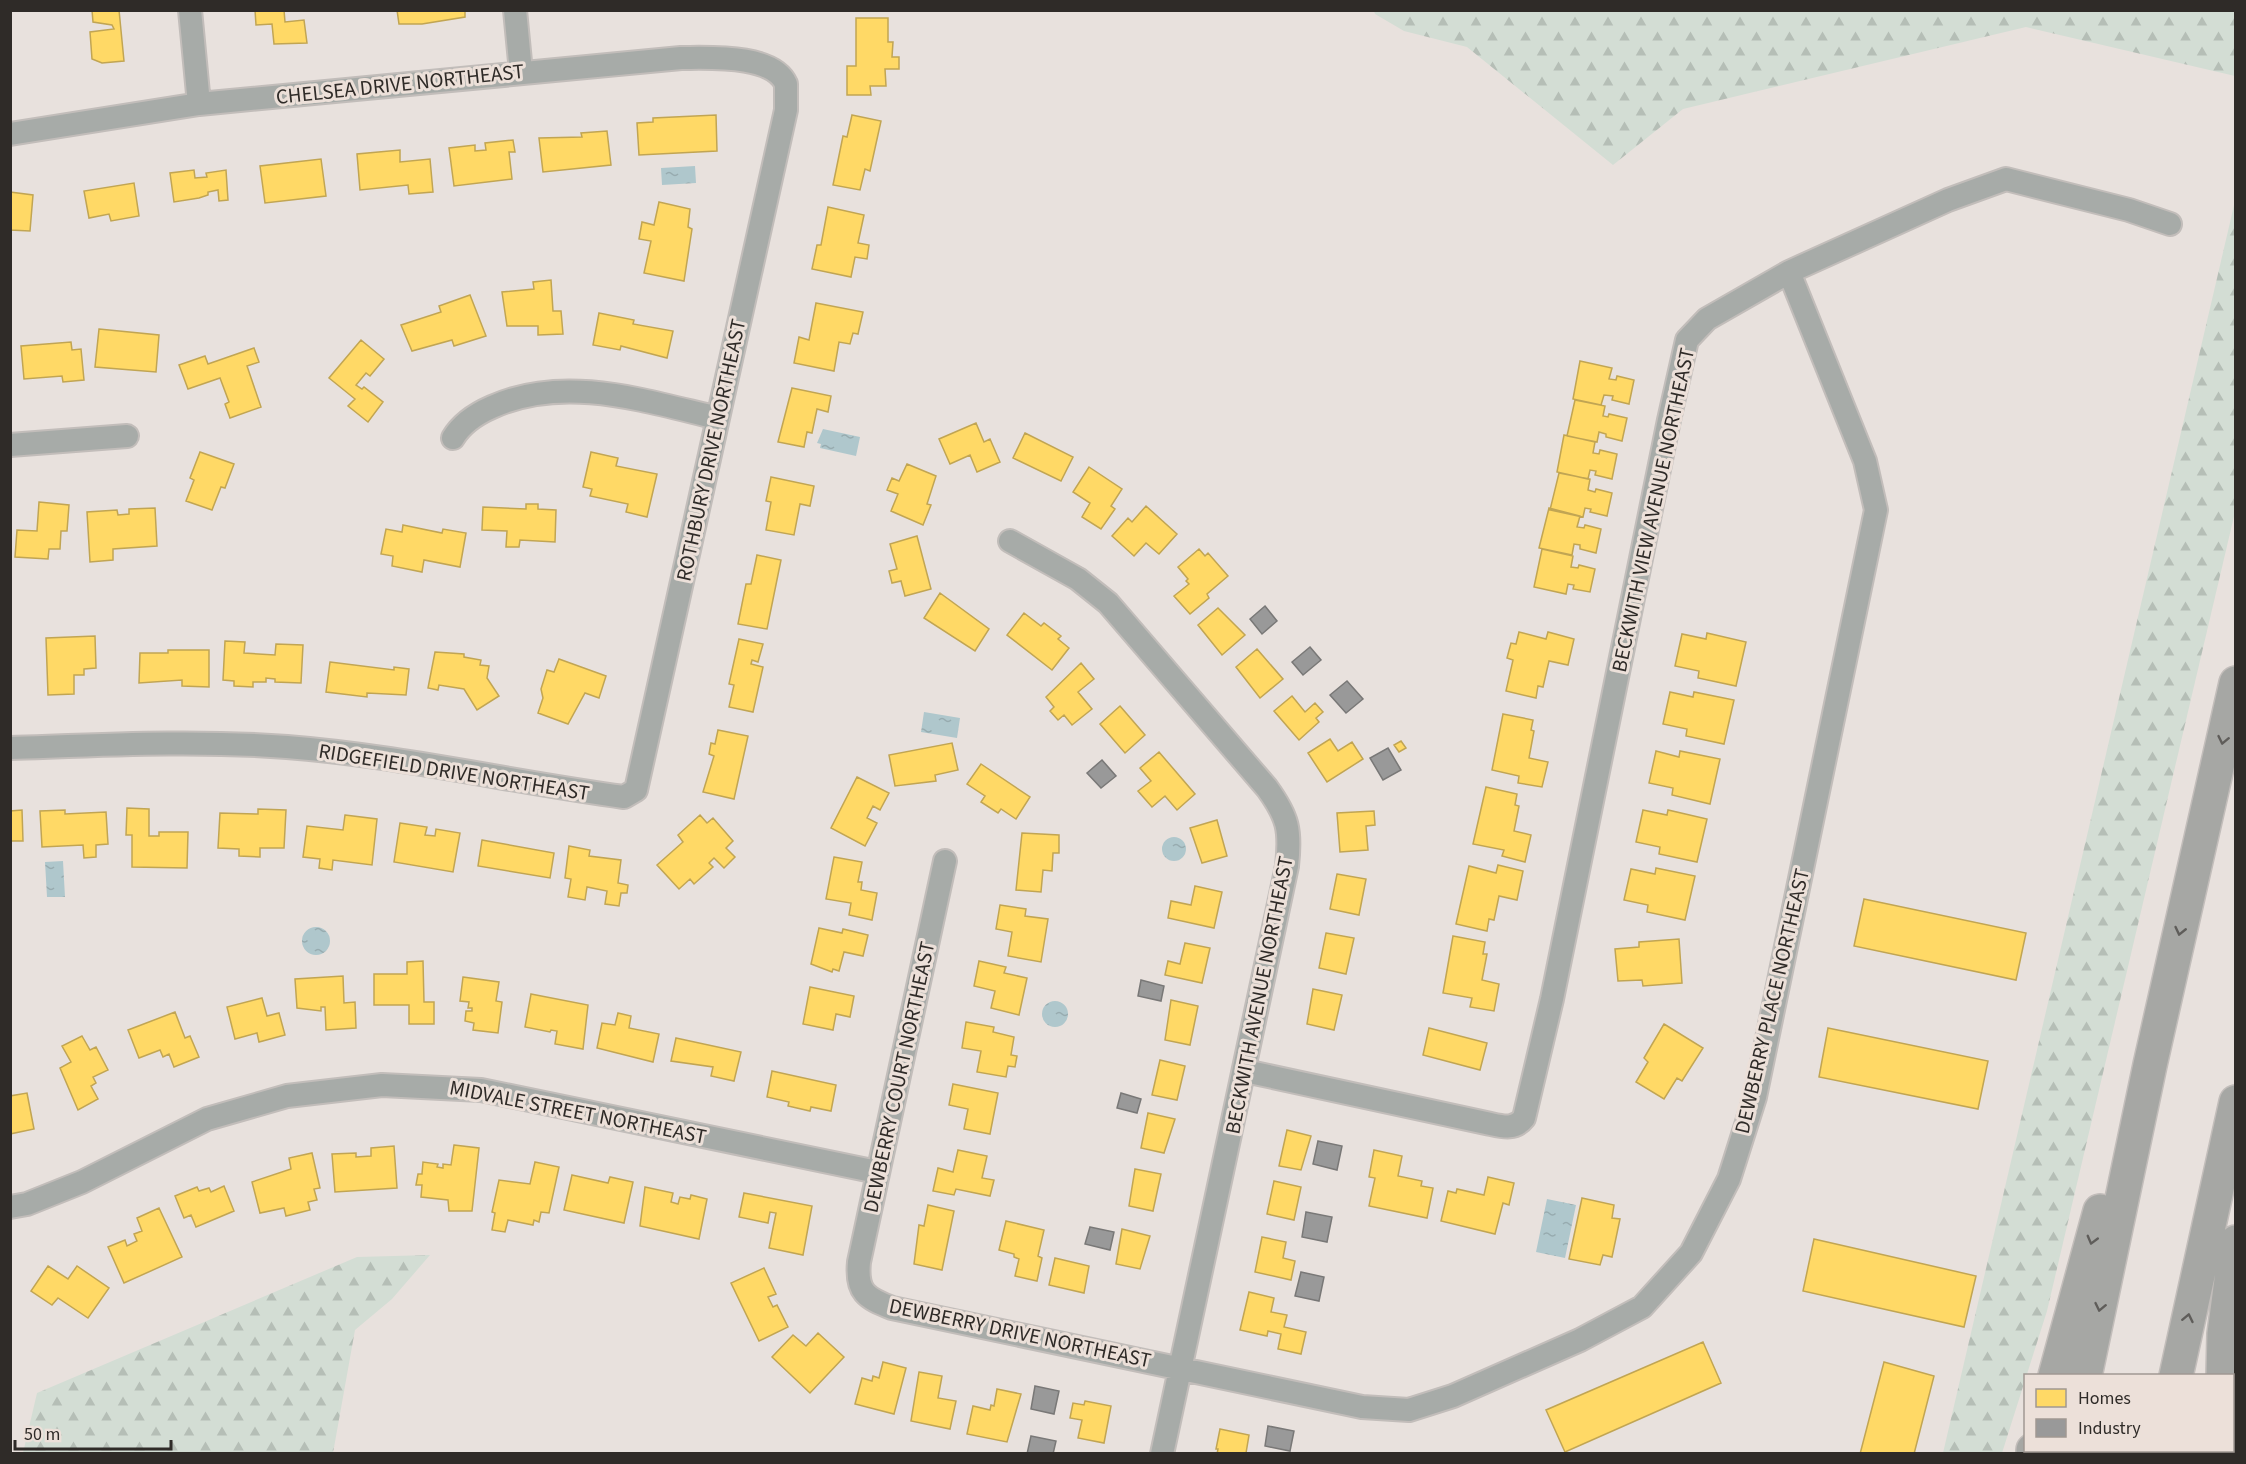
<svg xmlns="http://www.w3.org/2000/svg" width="2246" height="1464" font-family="'Source Sans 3',sans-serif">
<defs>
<pattern id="forest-firs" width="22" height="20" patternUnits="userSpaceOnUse" patternTransform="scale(1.5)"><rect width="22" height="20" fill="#d3ddd4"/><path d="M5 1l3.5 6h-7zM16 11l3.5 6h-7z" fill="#b5beb6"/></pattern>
<pattern id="water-ripples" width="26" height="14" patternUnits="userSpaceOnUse" patternTransform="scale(1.5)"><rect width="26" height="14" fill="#afc7cc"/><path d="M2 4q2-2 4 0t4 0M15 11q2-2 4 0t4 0" fill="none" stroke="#97abaf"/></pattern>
</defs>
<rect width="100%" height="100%" fill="#e8e1dd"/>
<path fill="url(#forest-firs)" d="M1374 11H2235V76L2026 27 1683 109 1613 165 1467 47 1404 31 1375 14Z
M2235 201V512L2047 1311 2002 1453H1943Z
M430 1255 392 1299 355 1330 333 1453H23L37 1393 357 1257Z"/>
<path fill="url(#water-ripples)" d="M695 166 696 183 662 185 661 168Z
M823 429 860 437 856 456 820 448 821 444 817 443Z
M924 712 960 718 957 738 921 732Z
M1162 849a12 12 0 1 1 24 0a12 12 0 1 1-24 0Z
M63 861 65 897H47L45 862Z
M302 941a14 14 0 1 1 28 0a14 14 0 1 1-28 0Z
M1042 1014a13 13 0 1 1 26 0a13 13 0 1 1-26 0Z
M1547 1199 1576 1205 1565 1258 1536 1252Z"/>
<path fill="#ffd966" stroke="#c1a553" stroke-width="1.5" d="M92 10H119L124 61 102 63 92 59 90 32 114 29 112 25 93 22Z
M255 10H284L285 22 304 20 307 43 274 44 272 24 256 25Z
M397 10H465V17L422 24H399Z
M856 18H888V42H893L892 57H899V69H885L886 86H870L871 95H847V66H856Z
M716 115 717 151 639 155 637 123 653 122V118Z
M852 115 881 121 870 171 865 169 860 190 833 185 843 136 847 137Z
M607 131 611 165 543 172 539 138 582 137 581 133Z
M513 140 515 152H509L512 179 454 186 449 148 475 145V151L486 150 485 143Z
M400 150V162L430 159 433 192 409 194 408 185 360 190 357 154Z
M321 159 326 196 265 203 260 166Z
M194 170 195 178 207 177 206 173 226 170 228 200 219 201 218 190 208 192V195L199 198 174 202 170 173Z
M134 183 139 216 111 221 109 214 89 218 84 191Z
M10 192 33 195 30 231 10 230Z
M659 202 690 209 688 227 692 229 684 281 644 273 651 241 639 239 642 222 654 225Z
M828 207 864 215 858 243 869 245 867 259 855 257 851 277 812 269 817 245H821Z
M551 280 553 311H561L563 334 538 335V326H507L502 292 534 289 533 282Z
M470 295 486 336 454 346 452 340 412 351 401 325 441 312 439 306Z
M816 303 863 312 858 334 853 333 850 344 839 342 834 371 794 363 799 337 809 340Z
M599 313 634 320 633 324 673 331 667 358 621 346 620 350 593 345Z
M99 329 159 335 156 372 95 367Z
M361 340 384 359 370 376 366 373 356 385 362 389 364 387 383 402 368 422 348 406 355 399 329 378Z
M71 342 72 350 81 349 84 380 63 382 62 376 24 379 21 346Z
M254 348 259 362 247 366 261 407 230 418 225 404 229 402 220 378 188 389 179 365 205 356 208 364Z
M1580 361 1612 368 1609 379 1616 380 1617 376 1634 380 1629 404 1612 400 1613 396 1604 395 1601 405 1573 399Z
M792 388 831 396 828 412 817 409 812 433 807 432 804 447 778 442Z
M1575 400 1605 406 1603 416 1608 417 1609 414 1627 418 1622 441 1606 437V434L1599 432 1597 442 1567 436Z
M976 423 984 442 990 439 1000 462 977 472 970 455 950 464 939 439Z
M1025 433 1073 457 1061 481 1013 458Z
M1564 435 1595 442 1593 453 1599 454 1600 450 1617 454 1612 479 1595 475 1596 471 1590 470 1588 479 1557 472Z
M200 452 234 464 225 488 221 487 212 510 186 501 194 480 190 478Z
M591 452 618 458 616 466 657 474 647 517 626 512 628 504 590 496 592 489 583 487Z
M907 464 936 476 927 504 931 505 923 525 891 511 898 494 887 490 892 478 899 481Z
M1089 467 1122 489 1111 506 1115 509 1101 529 1082 517 1090 503 1073 492Z
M1559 473 1590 479 1588 490 1595 492 1596 489 1612 493 1607 516 1590 512 1591 509 1585 508 1583 517 1550 510Z
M771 477 814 486 810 506 800 504 794 535 766 530 771 502 766 501Z
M39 502 69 505 67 531H61L60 549H49L48 559 15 557 17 530 37 531Z
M526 504H538V509L556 510 555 542 520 540 519 547H506L507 531 482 530 483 507 526 509Z
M1146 506 1177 534 1159 554 1146 543 1134 556 1112 536 1128 518 1132 522Z
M155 508 157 546 113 549V560L90 562 87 512 117 510 118 515 129 514V509Z
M1549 508 1580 516 1577 527 1584 528 1585 525 1601 529 1596 553 1580 549V545L1574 544 1572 555 1539 548Z
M403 525 442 533 443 529 466 533 460 567 424 560 422 572 392 566 393 556 381 554 386 529 402 532Z
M917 536 931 589 905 596 901 581 892 583 889 571 897 569 890 544Z
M1199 549 1205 556 1208 553 1228 576 1207 594 1209 598 1190 614 1174 596 1189 584 1186 581 1188 579 1178 567Z
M1542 549 1573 556 1571 567 1578 568 1579 565 1595 569 1590 592 1573 589 1574 585 1568 584 1566 594 1534 587Z
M757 555 781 560 767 629 738 624 746 584H751Z
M940 593 989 629 975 651 924 618Z
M1218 608 1245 635 1222 655 1198 625Z
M1024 613 1041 626 1044 623 1061 636 1058 639 1069 648 1052 670 1007 635Z
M1519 632 1546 639 1548 632 1574 639 1568 665 1549 661 1543 687 1538 686 1536 698 1506 691 1513 660 1507 658 1511 643 1516 644Z
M1707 633 1746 642 1736 686 1698 678 1699 671 1675 666 1682 634 1706 639Z
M95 636 96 668 84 669V675H74V694L48 695 46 638Z
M739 639 763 644 758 662 752 660 751 664 763 667 753 712 729 707 734 685 729 684Z
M225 641 245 642 244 653 275 655 276 644 303 645 301 683 275 682V679L266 678V682H253V687L234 686V681L223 680Z
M1257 649 1283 679 1260 698 1236 667Z
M168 650H209V687L182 686V680L139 683 140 653H168Z
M435 652 464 654V657L481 660 480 665 489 666 487 678 499 696 477 710 464 689 439 685 438 690 428 688Z
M559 659 606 676 599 698 585 693 568 724 538 713 543 698 541 689 547 670 554 672Z
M330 662 394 670V667L409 669 406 695 367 693V697L326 692Z
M1081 663 1094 679 1078 692 1092 709 1072 725 1064 715 1058 720 1050 711 1054 707 1046 697Z
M1670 692 1693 697 1694 692 1734 700 1724 744 1686 736 1687 729 1663 724Z
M1292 696 1305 712 1315 703 1323 712 1316 718 1319 722 1299 740 1274 711Z
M1120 706 1145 735 1125 753 1100 724Z
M1503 714 1533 720 1531 730 1534 731 1529 758 1548 762 1542 787 1518 783 1519 776 1492 770Z
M718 730 748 736 734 799 703 792 714 756 709 754 711 743 715 744Z
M1330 739 1338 751 1352 742 1363 759 1327 782 1308 753Z
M1401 741 1406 748 1399 752 1394 745Z
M952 743 958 770 935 775 936 781 895 786 889 755Z
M1656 751 1679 757 1680 751 1720 759 1710 804 1672 795 1673 788 1649 783Z
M1159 752 1195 794 1177 810 1165 796 1152 807 1138 791 1151 781 1140 768Z
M981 764 1030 797 1016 819 1001 809 998 813 981 802 985 796 967 784Z
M857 777 889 793 880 810 873 806 867 818 877 823 865 846 831 828Z
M1486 787 1517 794 1515 805 1519 806 1514 831 1531 835 1525 862 1502 856 1504 850 1473 844Z
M127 808 149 809V836H159V832H188L187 868 132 867V835H126Z
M258 809 286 810 284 848H260V857L239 856V849L218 848 220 813 258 814Z
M22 810 23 841H10V811Z
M65 810V814L106 812 108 844 96 845V857L84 858 83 845 42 847 40 811Z
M1643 810 1667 815 1668 810 1707 819 1697 862 1659 854 1660 847 1636 842Z
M1374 811 1375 825 1366 826 1368 850 1340 852 1337 813Z
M345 815 377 819 372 865 333 860 332 870 319 868 320 859 303 857 307 826 343 830Z
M700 815 707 823 713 818 733 841 726 848 735 857 724 868 714 858 709 863 713 867 694 884 690 879 679 889 657 865 683 842 678 835Z
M1217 820 1227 856 1202 863 1190 828Z
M400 823 427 827 425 835 435 836 436 829 460 833 453 872 394 862Z
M1022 833 1059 835V853H1053L1052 871 1043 870 1041 892 1016 890Z
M482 840 554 853 550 878 478 866Z
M569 846 590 850 589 856 621 860 618 883 628 885 627 893H621L619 906 605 904 607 891 587 887 585 900 568 897 571 879 565 878Z
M834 857 862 862 858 882H862L861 890 877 893 872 920 849 915 851 903 826 899Z
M1498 865 1523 871 1517 900 1499 896 1494 920 1489 919 1487 931 1456 924 1469 866 1496 873Z
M1656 868 1695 876 1685 920 1647 912 1648 905 1624 900 1631 869 1655 874Z
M1337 874 1366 879 1359 915 1330 909Z
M1195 886 1222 892 1214 928 1168 918 1171 901 1191 905Z
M1864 899 2026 933 2016 980 1854 946Z
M1000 905 1026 909 1025 916 1048 919 1041 962 1008 956 1012 932 996 929Z
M819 928 842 933 843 929 868 935 863 956 844 952 839 971 833 969 832 972 811 964Z
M1326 933 1354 938 1346 974 1319 968Z
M1453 936 1485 942 1483 954H1487L1482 980 1499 984 1494 1011 1470 1007 1472 998 1443 993Z
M1679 939 1682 983 1643 986 1642 980 1618 981 1615 949 1639 947V942Z
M1185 943 1210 948 1202 983 1165 975 1168 961 1180 964Z
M423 961 424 1002H434V1024H409V1005H374V974H407V962Z
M979 961 1006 967 1004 973 1027 978 1019 1015 991 1008 995 991 974 986Z
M343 976 344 1003 355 1002 356 1028 326 1030 325 1007H321V1011L297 1008 295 979Z
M463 977 499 982 496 1001 502 1002 498 1033 473 1030 474 1023 465 1021 466 1011H472V1008H468L469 1002 460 1001Z
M810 987 854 996 850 1017 836 1014 833 1030 803 1024Z
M1313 989 1342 995 1334 1030 1307 1024Z
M531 994 588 1005 583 1049 555 1044 557 1031 551 1030 550 1032 525 1027Z
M262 998 267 1016 279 1013 285 1035 259 1042 257 1033 235 1039 227 1007Z
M1171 1000 1198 1006 1190 1045 1165 1040Z
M175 1012 185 1038 190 1036 199 1057 174 1067 169 1054 163 1057 160 1050 139 1058 128 1030Z
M618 1013 631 1016 629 1028 659 1034 653 1062 597 1048 602 1023 615 1025Z
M966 1022 994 1027 993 1032 1014 1037 1011 1055 1017 1056 1015 1067 1008 1066 1006 1077 977 1072 981 1051 962 1048Z
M1664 1024 1703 1048 1682 1081 1677 1078 1664 1099 1636 1082 1648 1062 1644 1058Z
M1429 1028 1487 1043 1480 1070 1423 1055Z
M1828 1028 1988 1061 1978 1109 1819 1077Z
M82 1036 90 1050 96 1047 108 1070 93 1077 96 1083 91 1086 98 1099 78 1110 60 1068 71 1062 62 1046Z
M676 1038 741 1052 734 1081 711 1076 713 1067 671 1061Z
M1160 1060 1185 1066 1177 1100 1152 1095Z
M772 1071 836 1085 831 1111 811 1107 810 1111 788 1106 789 1102 767 1097Z
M953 1084 998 1093 990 1134 964 1129 968 1109 949 1105Z
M27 1093 34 1129 10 1134V1096Z
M1148 1113 1175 1119 1164 1153 1141 1148Z
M1287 1130 1311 1136 1301 1170 1279 1166Z
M454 1145 479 1148 472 1211H449L448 1200 421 1197 422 1185H416L418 1174H422L423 1162 438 1164 437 1167 443 1168V1164L451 1165Z
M394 1146 397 1188 335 1192 332 1154 356 1153V1157L371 1156V1148Z
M958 1150 987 1156 982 1178 994 1180 990 1196 956 1189 954 1195 933 1191 938 1168 953 1172Z
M1374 1150 1402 1156 1398 1176 1422 1181 1421 1186 1433 1188 1427 1218 1369 1206 1375 1178 1369 1177Z
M312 1153 320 1188 314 1189 317 1200 308 1202 310 1210 286 1216 284 1208 260 1213 252 1182 291 1169 289 1158Z
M535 1162 559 1167 549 1213 541 1212 539 1222 534 1220 533 1225 508 1220 505 1232 492 1230 495 1213 492 1212 499 1180 530 1184Z
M1135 1169 1161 1174 1153 1211 1129 1206Z
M572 1175 608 1183 610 1177 633 1182 624 1223 564 1210Z
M1488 1177 1514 1183 1509 1205 1503 1203 1495 1234 1441 1221 1448 1191 1456 1193 1457 1189 1484 1195Z
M1274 1181 1301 1187 1294 1220 1267 1214Z
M224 1186 234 1211 196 1227 191 1215 184 1218 175 1196 197 1187 199 1191 209 1188 211 1192Z
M645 1187 673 1193 671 1202 678 1204 680 1197 690 1199 691 1195 707 1199 699 1239 640 1226Z
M744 1193 812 1206 803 1255 769 1248 776 1213 770 1212 768 1223 739 1217Z
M1582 1198 1614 1205 1612 1218 1620 1219 1612 1257 1603 1255 1600 1265 1569 1259Z
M928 1205 954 1211 942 1270 914 1264 919 1225 924 1226Z
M159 1208 182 1257 124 1283 108 1247 125 1240 127 1246 137 1241 134 1234 142 1231 137 1218Z
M1006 1221 1044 1230 1038 1256 1042 1258 1037 1281 1015 1276 1019 1259 1014 1257V1254L999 1250Z
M1122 1229 1150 1236 1140 1269 1116 1264Z
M1262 1237 1286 1242 1283 1258 1295 1261 1291 1280 1255 1272Z
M1814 1239 1976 1276 1964 1327 1803 1291Z
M1055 1258 1089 1266 1084 1293 1049 1285Z
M48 1266 68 1279 77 1266 109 1288 88 1318 58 1298 52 1305 31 1291Z
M764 1268 776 1294 768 1297 773 1307 777 1305 788 1327 759 1341 731 1283Z
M1249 1292 1274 1298 1271 1312 1287 1315 1284 1327 1306 1332 1301 1354 1278 1349 1281 1334 1268 1331 1267 1336 1240 1330Z
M818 1333 844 1357 810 1393 772 1357 793 1335 806 1346Z
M1703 1342 1721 1383 1565 1452 1546 1410Z
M883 1362 906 1368 894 1414 855 1404 862 1378 872 1381 873 1376 879 1378Z
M1884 1362 1934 1376 1914 1454H1860Z
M919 1372 942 1376 938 1398 956 1401 950 1429 911 1421Z
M997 1389 1021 1394 1007 1442 967 1434 973 1406 990 1410 991 1405 994 1406Z
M1085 1401 1111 1406 1104 1443 1078 1438 1082 1420 1070 1418 1073 1403 1084 1405Z
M1220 1429 1249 1435 1246 1453 1217 1454 1218 1449H1216Z"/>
<path fill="#999" stroke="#797877" stroke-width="1.5" d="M1265 606 1277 621 1262 634 1250 619Z
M1310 647 1321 660 1303 675 1292 662Z
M1347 681 1363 699 1346 713 1330 695Z
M1388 748 1401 770 1383 780 1370 758Z
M1102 760 1116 776 1101 788 1087 773Z
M1141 980 1164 986 1161 1001 1138 996Z
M1121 1093 1141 1099 1137 1113 1117 1108Z
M1318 1141 1342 1146 1337 1170 1313 1164Z
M1306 1212 1332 1217 1327 1242 1302 1237Z
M1090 1227 1114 1232 1110 1250 1085 1244Z
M1301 1272 1324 1277 1319 1301 1295 1296Z
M1035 1386 1059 1391 1054 1414 1031 1409Z
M1268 1426 1294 1431 1290 1451 1265 1446Z
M1031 1436 1056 1441 1053 1454H1027Z"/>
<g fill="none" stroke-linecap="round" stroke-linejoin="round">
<g stroke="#c2bdba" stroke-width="26">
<path id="street" d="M190 10 199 104
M515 10 521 72
M10 134 199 104 681 58C709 58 773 54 786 84V110L636 790 624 797C512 782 401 756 287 747 196 740 102 745 10 748
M453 438C462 423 476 414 492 407 564 374 645 401 718 418
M10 445 127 436
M1010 541 1078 579 1108 603 1267 788C1288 817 1291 830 1287 866L1162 1454
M945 861 859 1262C856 1292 866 1298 892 1308L1362 1407 1409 1410 1453 1396 1580 1340 1642 1307 1691 1253 1729 1179 1755 1097 1876 510 1865 461 1789 272
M1245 1071 1486 1123C1501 1126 1514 1131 1524 1118L1552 999 1669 420 1687 340 1707 319 1789 272 1948 200 2006 179 2129 210 2170 224
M10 1207 27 1204 82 1182 207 1119 287 1096 382 1085 481 1090 877 1172"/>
</g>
<g stroke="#c2bdba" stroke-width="36">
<path id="highway" d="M2055 1376 2100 1211
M2085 1376 2150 1065 2236 683
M2176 1376 2236 1102
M2223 1376 2224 1334 2236 1242
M2223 1450V1454
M2033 1454V1450
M2068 1454 2069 1450
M2159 1454V1450"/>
</g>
<use href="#street" stroke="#a7aba8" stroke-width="22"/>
<use href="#highway" stroke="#a6a7a4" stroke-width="33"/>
</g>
<defs><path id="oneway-chevron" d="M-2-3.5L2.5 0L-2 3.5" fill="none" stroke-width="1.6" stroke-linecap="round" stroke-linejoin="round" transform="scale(1.5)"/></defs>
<g stroke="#5f5d5a">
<use href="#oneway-chevron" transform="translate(2223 740) rotate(102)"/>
<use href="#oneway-chevron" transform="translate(2180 931) rotate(103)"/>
<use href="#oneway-chevron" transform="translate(2092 1240) rotate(105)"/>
<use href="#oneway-chevron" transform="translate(2100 1307) rotate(102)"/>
<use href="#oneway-chevron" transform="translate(2188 1318) rotate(-78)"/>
</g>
<g text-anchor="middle" stroke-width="6" stroke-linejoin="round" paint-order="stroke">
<g font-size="21" fill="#2f2b28" stroke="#ece0d9">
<text transform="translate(400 84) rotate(-6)" y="7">CHELSEA DRIVE NORTHEAST</text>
<text transform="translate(711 450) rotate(-78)" y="7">ROTHBURY DRIVE NORTHEAST</text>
<text transform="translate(1653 510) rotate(-78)" y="7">BECKWITH VIEW AVENUE NORTHEAST</text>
<text transform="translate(454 772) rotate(9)" y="7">RIDGEFIELD DRIVE NORTHEAST</text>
<text transform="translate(1259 995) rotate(-79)" y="7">BECKWITH AVENUE NORTHEAST</text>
<text transform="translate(1772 1001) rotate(-77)" y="7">DEWBERRY PLACE NORTHEAST</text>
<text transform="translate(899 1077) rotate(-78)" y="7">DEWBERRY COURT NORTHEAST</text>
<text transform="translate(578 1112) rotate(11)" y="7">MIDVALE STREET NORTHEAST</text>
<text transform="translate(1020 1333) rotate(12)" y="7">DEWBERRY DRIVE NORTHEAST</text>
</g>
</g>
<rect width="2246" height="1464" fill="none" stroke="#2f2b28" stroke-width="24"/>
<rect x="2024" y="1374" width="210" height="78" fill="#ece0d9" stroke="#a09892" stroke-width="1.5"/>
<rect x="2036" y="1389" width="30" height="18" fill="#ffd966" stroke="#a09892" stroke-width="1.5"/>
<text x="2078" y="1404" font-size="18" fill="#2f2b28">Homes</text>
<rect x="2036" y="1419" width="30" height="18" fill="#999999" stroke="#a09892" stroke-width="1.5"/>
<text x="2078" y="1434" font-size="18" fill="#2f2b28">Industry</text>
<path d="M15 1440v9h156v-9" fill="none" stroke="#2f2b28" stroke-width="3"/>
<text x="24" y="1440" font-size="18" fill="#2f2b28" stroke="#ece0d9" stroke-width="4.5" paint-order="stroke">50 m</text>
</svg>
